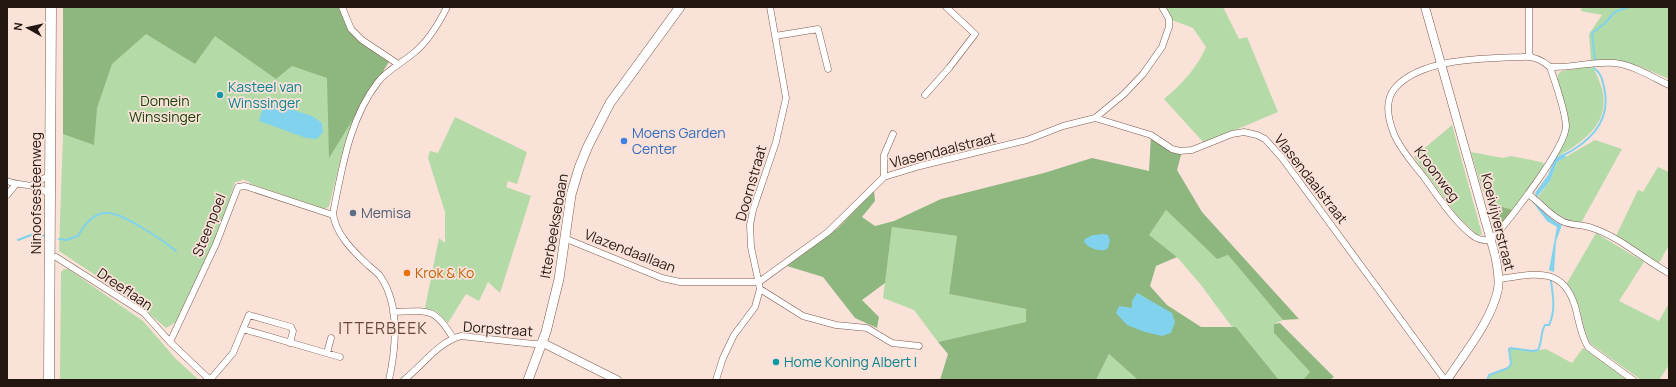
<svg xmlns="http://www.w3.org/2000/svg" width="1676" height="387" font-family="Manrope,sans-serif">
<rect width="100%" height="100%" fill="#fae2d9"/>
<path fill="#b4daa7" d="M63 7H339L351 33 390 60 358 112 342 154 329 206 325 209 251 184 249 182 242 179 241 181 235 182 218 235 188 296 176 322 166 328 137 303 59 251 63 134Z
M1164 7H1223L1239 39 1247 37 1278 112 1204 143 1164 99C1182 84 1197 68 1206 47L1193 28 1172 20Z
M1582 7H1669V79L1637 65 1591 62 1589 34 1602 15 1581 11Z
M1592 66C1597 74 1599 80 1602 89 1611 124 1582 143 1555 158 1559 151 1567 141 1568 133 1571 112 1555 94 1558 74L1562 71Z
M455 117 527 152 517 184 508 181 506 187 531 196 500 293 488 282 479 301 466 294 448 323 437 312 425 308 439 238 445 243V212L428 158 430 151 438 153Z
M1452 125 1482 234 1479 236 1458 217 1414 157Z
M1595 140 1622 149 1581 223C1558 219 1554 212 1538 197L1550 181 1557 162Z
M1471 152 1503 158 1511 156 1541 162 1545 164 1513 210 1489 203 1487 201 1480 182Z
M1658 167 1669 172V245L1659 263 1616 236 1638 190 1643 192Z
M1166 210 1216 258 1228 255 1283 320 1274 324V333L1310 372 1303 380H1279L1236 327H1232L1201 285 1177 257 1148 235Z
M892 227 957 236 949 294 1026 309V323L938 342 914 310 883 298Z
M1596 233 1644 262 1619 301 1659 321 1669 303V365L1659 380H1641L1591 344C1580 324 1582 301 1567 283Z
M64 269H68L143 321 176 359 199 380H60L61 272Z
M1511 348 1532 351 1546 349 1572 363 1583 348 1628 380H1487L1489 375 1508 368 1511 364 1509 349Z
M1109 354 1138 380H1096Z"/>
<path fill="#8eb780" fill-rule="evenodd" d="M63 7H339L351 33 390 60 329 158 327 78 292 66 276 79 215 36 195 64 146 34 112 64 97 108 94 145 63 134Z
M1151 135 1180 151 1181 155 1177 170 1202 212 1299 319 1283 320 1228 255 1217 259 1166 210 1149 235 1177 257 1156 266 1150 286 1167 305 1201 327H1236L1279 380H1138L1109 354 1096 380H940L948 354 938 342 1026 322V309L949 294 957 236 892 227 885 283 862 300 879 317 877 328 855 318 823 277 787 266 838 228 874 191 875 201 862 217 875 226 894 221 941 199 1044 173 1092 158 1149 171ZM1137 293 1147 299 1127 325 1125 307 1132 309Z
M1489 203 1513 210 1502 224 1498 226 1491 218Z
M1280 323 1334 377 1329 380H1303L1310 372 1274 333V324Z"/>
<path fill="#80d2ed" d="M265 101 312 116 322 123 323 132 317 139 306 138 259 121Z
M1563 154 1566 157 1557 162 1550 181 1537 197 1535 193 1548 175 1555 158Z
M1531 200H1533L1551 220 1562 225 1556 241 1554 272 1549 270 1557 227 1547 221Z
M1105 234 1108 235 1110 240 1108 248 1105 250C1098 251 1088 248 1084 242L1085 239 1093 235Z
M1137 293 1172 313 1175 322 1171 333 1162 336 1145 332 1127 325 1116 313 1119 306 1132 308V301Z"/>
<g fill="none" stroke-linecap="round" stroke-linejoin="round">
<path stroke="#80d2ed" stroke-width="2" d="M1595 61 1592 33 1604 24 1615 12 1628 7
M1562 156C1590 142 1612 120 1604 87 1602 79 1601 73 1594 68
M1544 214 1554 222
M59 239 66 240 78 236C84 225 94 212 108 213 123 213 164 241 176 251
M18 240 34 234 45 236
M1487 380 1489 375 1508 368 1511 364 1509 349 1511 348 1532 351 1538 350C1543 340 1540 333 1545 325H1549C1556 310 1553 296 1551 281"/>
<g stroke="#7c5b4d" stroke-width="7">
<path id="minor" d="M342 7 351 29 362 40 398 64
M1529 7V53L1531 57
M775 36 818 29 828 69
M1522 57C1533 56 1542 60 1550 67 1556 85 1565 109 1566 126 1566 148 1507 223 1491 240 1483 241 1478 240 1472 235 1452 219 1438 196 1423 176 1413 163 1400 149 1394 134 1388 119 1384 101 1395 88 1421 58 1486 58 1522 57Z
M1550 67C1572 68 1593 61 1615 63 1633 65 1652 77 1669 85
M925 95 949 68 975 34 946 7
M1095 118 1151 135 1172 149 1180 151 1192 150 1232 134 1244 132 1257 135 1265 139 1282 158 1445 380
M884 177V155L893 134
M7 181C22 187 38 182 50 196
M32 185 50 175
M1528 194C1540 202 1549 215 1562 221 1571 226 1582 224 1592 228 1620 237 1643 259 1669 273
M7 195 16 184
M564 238 662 278 680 282H759L828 232 884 177 920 166 1027 140 1063 126 1095 118 1124 94 1143 74 1162 47 1169 27V19L1162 7
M56 257 144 313 170 342 210 380
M1499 279C1532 275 1562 264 1575 306 1579 320 1580 334 1588 347L1633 380
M760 289 803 316 836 325 867 328 892 343 919 346
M393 312C428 311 434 306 453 338
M243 329 249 315 291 327 293 331 290 343
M170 342 216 244 238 187 245 186 333 215
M327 353 331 338
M210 380 233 353 243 329 340 357
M389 380C396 348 400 304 380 276 377 272 372 269 368 265 354 252 335 234 333 213 342 169 349 119 378 82 388 69 404 62 416 51 430 39 439 23 447 7
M404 380C422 366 438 342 461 336L534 344 543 343
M716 380 723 358 734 335 755 307 760 289 751 247 750 225 753 210 776 142 786 98 770 7"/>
</g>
<g stroke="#7c5b4d" stroke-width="9">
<path id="tertiary" d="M1425 7 1495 255C1497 266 1500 278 1498 289 1492 320 1464 354 1447 380
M543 343 617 380"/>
</g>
<g stroke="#7c5b4d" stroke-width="10">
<path id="secondary" d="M528 380 546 332 559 279 571 195 579 168 588 146 610 103 680 7"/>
</g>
<g stroke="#7c5b4d" stroke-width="11">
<path id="primary" d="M49 380 51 7"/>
</g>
<use href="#minor" stroke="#fff" stroke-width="6"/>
<use href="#tertiary" stroke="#fff" stroke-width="8"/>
<use href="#secondary" stroke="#fff" stroke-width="9"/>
<use href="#primary" stroke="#fff" stroke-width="10"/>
</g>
<g fill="#0f9aa8" stroke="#fae2d9" stroke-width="1.5">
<circle cx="220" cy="95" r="4"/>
<circle cx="776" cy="362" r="4"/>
</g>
<circle fill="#3f7fe0" stroke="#fae2d9" stroke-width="1.5" cx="624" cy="141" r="4"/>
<circle fill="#5c6f8a" stroke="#fae2d9" stroke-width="1.5" cx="353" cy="213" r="4"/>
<circle fill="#e8710a" stroke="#fae2d9" stroke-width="1.5" cx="407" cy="273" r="4"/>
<g text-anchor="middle" stroke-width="3.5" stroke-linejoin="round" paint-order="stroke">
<g font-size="14" fill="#0d838f" stroke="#fae2d9" text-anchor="start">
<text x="228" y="92">Kasteel van<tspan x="228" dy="16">Winssinger</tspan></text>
<text x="784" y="367">Home Koning Albert I</text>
</g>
<g font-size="14" fill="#1a4108" stroke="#fae2d9">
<text x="165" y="106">Domein<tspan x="165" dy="16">Winssinger</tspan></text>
</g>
<g font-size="14" fill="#366cbe" stroke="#fae2d9" text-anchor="start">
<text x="632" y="138">Moens Garden<tspan x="632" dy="16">Center</tspan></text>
</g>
<g font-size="14" fill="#231510" stroke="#fae2d9">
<text transform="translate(943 150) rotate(-14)" y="5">Vlasendaalstraat</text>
<text transform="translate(1437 174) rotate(53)" y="5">Kroonweg</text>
<text transform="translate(1311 179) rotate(52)" y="5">Vlasendaalstraat</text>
<text transform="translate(751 183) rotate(-74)" y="5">Doornstraat</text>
<text transform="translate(36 193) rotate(-90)" y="5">Ninoofsesteenweg</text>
<text transform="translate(1498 222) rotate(76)" y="5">Koeivijverstraat</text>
<text transform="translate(209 225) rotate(-68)" y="5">Steenpoel</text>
<text transform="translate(554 226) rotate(-80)" y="5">Itterbeeksebaan</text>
<text transform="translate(630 251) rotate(21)" y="5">Vlazendaallaan</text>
<text transform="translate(125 289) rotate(34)" y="5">Dreeflaan</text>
<text transform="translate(498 329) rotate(4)" y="5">Dorpstraat</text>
</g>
<g font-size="14" fill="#4e5e75" stroke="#fae2d9" text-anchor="start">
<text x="361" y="218">Memisa</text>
</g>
<g font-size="14" fill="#c56008" stroke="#fae2d9" text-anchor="start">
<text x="415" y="278">Krok &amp; Ko</text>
</g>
<g font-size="16" letter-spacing="1" fill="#68483b" stroke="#fae2d9">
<text x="383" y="334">ITTERBEEK</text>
</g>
</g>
<rect width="1676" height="387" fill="none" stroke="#231510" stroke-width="16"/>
<g transform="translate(28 28) rotate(278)" stroke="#fae2d9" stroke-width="3" paint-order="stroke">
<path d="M0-3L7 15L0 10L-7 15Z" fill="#231510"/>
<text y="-6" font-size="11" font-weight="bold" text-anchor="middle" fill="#231510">N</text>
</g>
</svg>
